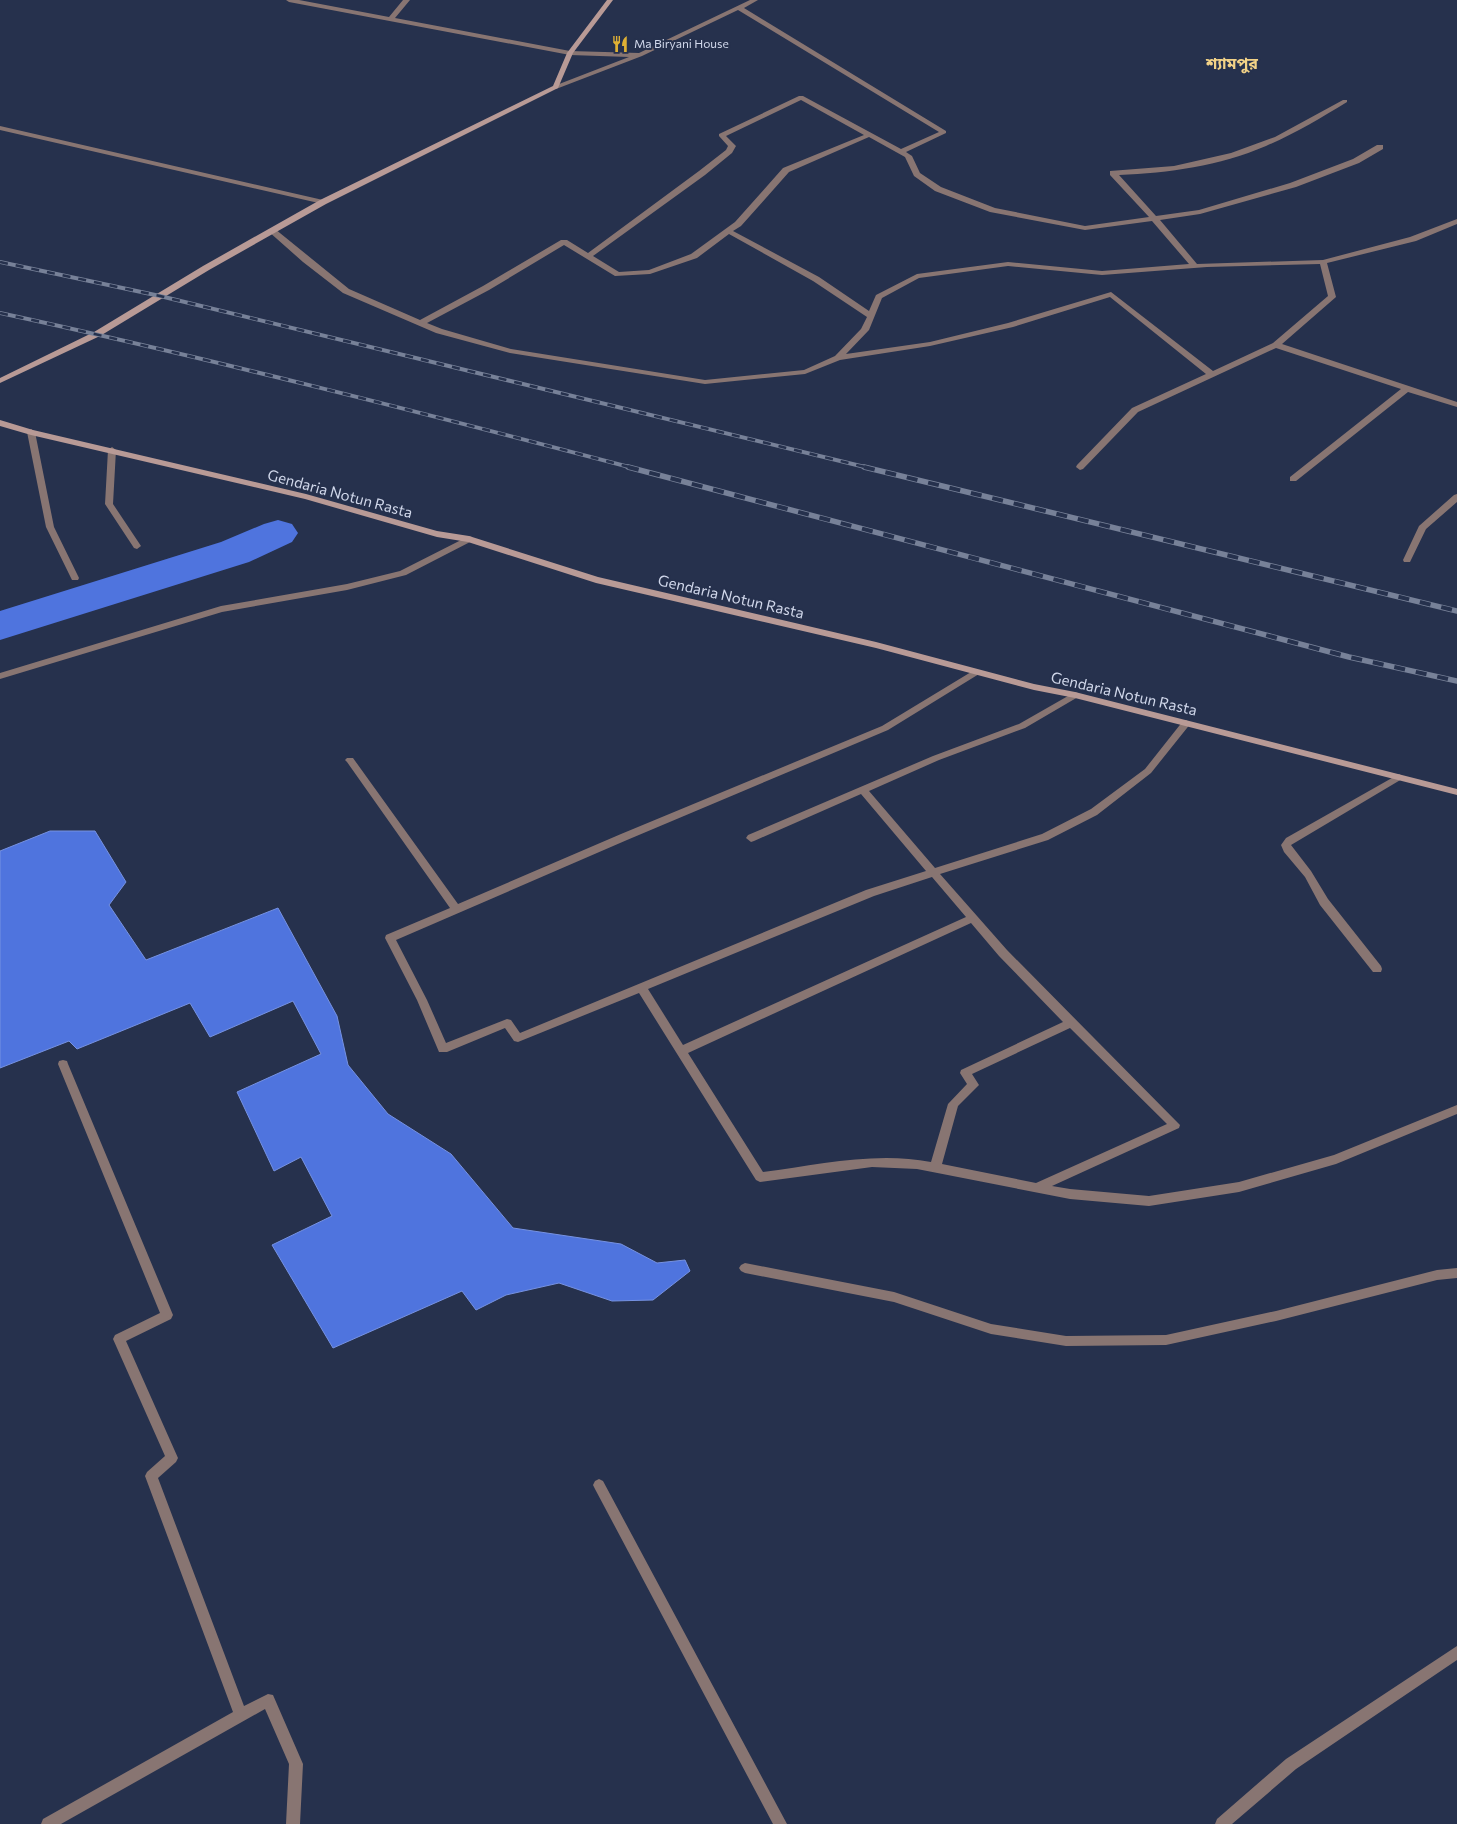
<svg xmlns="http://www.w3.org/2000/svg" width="1457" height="1824" font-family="Commissioner,'Noto Sans Bengali',sans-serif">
<rect width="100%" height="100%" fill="#26314d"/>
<path fill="#4f74de" stroke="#7692e2" d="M50 831H95L126 882 109 905 146 960 278 908 337 1016 348 1065 388 1114 451 1154 513 1228 621 1244 657 1263 685 1260 690 1271 653 1300 612 1301 559 1283 506 1295 476 1310 462 1291 333 1348 272 1245 332 1216 301 1157 274 1171 237 1092 321 1054 293 1001 210 1037 190 1003 77 1049 69 1041 0 1068V851Z"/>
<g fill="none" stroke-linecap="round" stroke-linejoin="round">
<path fill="#4f74de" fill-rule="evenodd" d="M278 520 292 524 298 533 292 542 249 562 0 640V611L221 542 264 524Z"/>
<path fill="#887572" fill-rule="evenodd" d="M286 0H299L389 17 403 0H410L395 18 570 51 639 53 750 0H758L744 8 946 131V133L906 152 912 156 920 173 941 187 995 208 1085 226 1149 217 1110 175V171L1174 166 1231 153 1275 137 1343 100H1347V102C1321 118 1294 134 1266 146 1219 166 1169 173 1119 175L1156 216 1199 210 1290 183 1353 159 1377 145H1383V149L1359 163 1296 187 1200 214 1160 220 1197 264 1323 260 1410 237 1457 219V224L1416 241 1327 263 1336 297 1282 344 1457 402V407L1408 392 1296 481H1290V477L1401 389 1276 348 1138 412 1083 469 1080 470 1076 467 1077 465 1132 408 1206 374 1110 297 1013 327 930 346 840 360 805 374 705 384 510 353 436 333 343 293 303 262 268 231 269 229H275L349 289 420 320 483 286 561 240H567L588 253 699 171 726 150 728 146 719 136V134L799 96H803L901 149 939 132 738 10 642 56 556 89 554 88V86L629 57 570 55 289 2ZM801 100 864 135 783 168 735 222 691 254 649 270 619 272 593 256 705 175 732 153 736 146 726 136ZM869 137 905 157 914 176 935 191 990 212 1085 230 1152 221 1189 264 1102 271 1008 262 917 274 876 295 869 311 819 277 733 231 741 226 789 172ZM729 234 813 281 867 317 861 329 835 356 804 370 705 380 511 349 442 329 427 323 489 290 564 245 615 276 650 274 697 258ZM1320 264 1328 296 1273 343 1213 371 1111 292 1008 323 930 342 846 354 869 330 882 298 919 278 1008 266 1102 275 1207 267Z
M0 126 323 200 327 202 323 204 0 130Z
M31 429 35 432 54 527 79 578 78 580H72L71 578 46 527 27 432Z
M112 447 116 450 113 504 141 546 137 549 134 548 105 504 108 450Z
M1457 494V502L1426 529 1410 562H1404L1403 560 1419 526 1454 495Z
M469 536 472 537 473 539 472 541 406 575 347 590 222 612 0 679V673L221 606 347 584 400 571Z
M976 669 981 672 979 674 888 730 627 840 396 940 427 1000 446 1043 507 1019 511 1020 520 1033 866 890 926 871 861 794 754 841 751 842 746 838 748 835 933 756 1019 724 1075 692 1078 693 1080 695 1078 697 1025 728 939 760 869 791 935 868 1042 834 1091 809 1145 769 1183 721 1186 720 1191 723 1151 773 1097 815 1048 840 940 874 1007 950 1180 1125 1179 1128 1052 1186 1070 1189 1149 1196 1239 1182 1334 1155 1457 1105V1114L1336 1164 1239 1192 1149 1206 1070 1199 917 1169 872 1167 760 1182 756 1180 639 993 518 1042 514 1041 505 1028 447 1052H439L417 1000 385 938 386 935 450 908 347 762 345 760 347 758H353L458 904 621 834 882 726ZM932 877 966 917 683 1045 648 989 874 896ZM971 923 999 956 1063 1022 961 1070 960 1073 967 1084 948 1104 931 1162C875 1151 818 1165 763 1172L688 1053ZM1070 1028 1167 1124 1036 1183 942 1164 958 1106 979 1085 972 1074Z
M1399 774 1404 777 1402 779 1291 845 1311 871 1328 899 1381 966 1382 969 1381 972H1373L1320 905 1305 877 1284 852 1281 845 1286 838Z
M63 1060 67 1061 68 1064 173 1315 171 1319 126 1341 178 1458 176 1462 158 1478 244 1706 268 1694 273 1695 303 1764 300 1824H286L289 1764 265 1709 61 1824H41L43 1819 233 1712 145 1476 147 1472 165 1456 113 1339 115 1335 160 1313 58 1064 59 1061Z
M745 1263 894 1292 991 1324 1066 1336 1166 1335 1276 1311 1437 1270 1457 1268V1278L1437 1280 1276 1321 1166 1345 1066 1346 991 1334 894 1302 745 1273 741 1271 739 1268 741 1265Z
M599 1479 603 1481 787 1824H773L595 1489 593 1485 595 1481Z
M1457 1646V1660L1296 1769 1232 1824H1215L1217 1819 1286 1759Z"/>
<path fill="#b89a96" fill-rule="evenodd" d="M607 0H613L573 53 558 88 326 204 209 270 100 336 0 383V378L94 332 203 266 320 200 553 86 567 53Z
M0 420 33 430 306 494 437 531 469 536 598 577 876 642 1034 684 1075 692 1457 789V795L1075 698 1034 690 876 648 596 583 468 542 437 537 305 499 31 435 0 426Z"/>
<g stroke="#778198" stroke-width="4">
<path id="rail-far1" d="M0 262 160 296 869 468
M0 313C212 359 423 413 633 468"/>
</g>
<g stroke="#778198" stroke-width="5.5">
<path id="rail" d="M628 467 1349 657 1457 681
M864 467 1457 611"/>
</g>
<use href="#rail-far1" stroke="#26314d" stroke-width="2.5" stroke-dasharray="8" stroke-linecap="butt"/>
<use href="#rail" stroke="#26314d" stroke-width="4" stroke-dasharray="11" stroke-linecap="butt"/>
</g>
<defs>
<g id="restaurant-bare" transform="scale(1.35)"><path d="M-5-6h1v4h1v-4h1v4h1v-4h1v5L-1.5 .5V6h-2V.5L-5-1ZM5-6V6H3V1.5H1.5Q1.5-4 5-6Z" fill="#dfb034" stroke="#26314d" stroke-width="2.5" paint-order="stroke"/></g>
</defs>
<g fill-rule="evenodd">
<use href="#restaurant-bare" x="620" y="44"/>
</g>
<g text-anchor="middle" stroke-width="4" stroke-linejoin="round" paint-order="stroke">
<g font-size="12" fill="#d0d7ea" stroke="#26314d" text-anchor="start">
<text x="634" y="48">Ma Biryani House</text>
</g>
<g font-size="15" fill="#d0d7ea" stroke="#26314d">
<text transform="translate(340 494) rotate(15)" y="5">Gendaria Notun Rasta</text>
<text transform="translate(731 597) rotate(13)" y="5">Gendaria Notun Rasta</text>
<text transform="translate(1124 694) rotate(13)" y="5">Gendaria Notun Rasta</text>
</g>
<g font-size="16" font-weight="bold" fill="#f2d287" stroke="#26314d">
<text x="1232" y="69">শ্যামপুর</text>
</g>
</g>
</svg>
